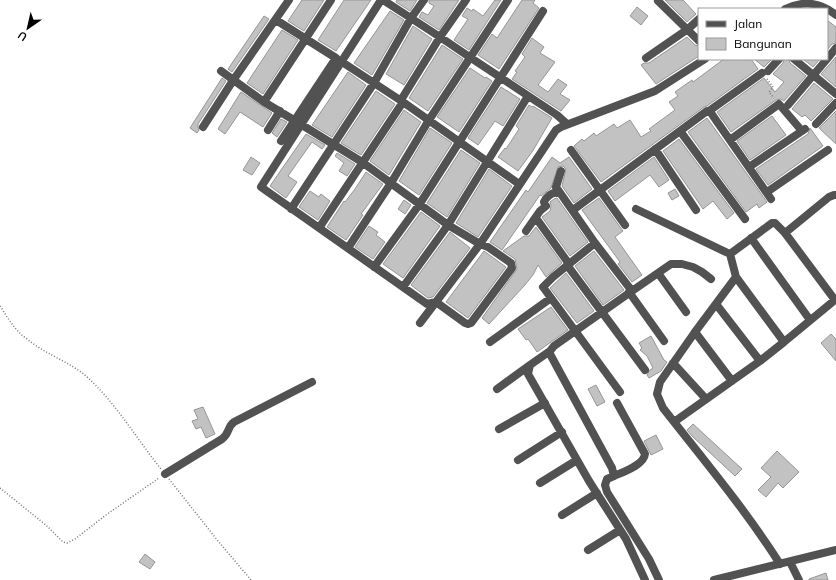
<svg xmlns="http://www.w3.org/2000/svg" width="836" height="580" font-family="Mulish,sans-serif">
<rect width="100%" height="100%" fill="#fff"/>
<path fill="#c2c2c2" stroke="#969696" d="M302 0H324L304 31 288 21Z
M344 0H371L336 51 318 40Z
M397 0H417L410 11 396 2Z
M429 0H459L439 30 419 17 422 12 428 15 434 6 429 3Z
M495 0H501L469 50 454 40 468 19 462 16 467 8 472 11 473 9 483 16Z
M522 0H535L533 3 539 8 499 69 478 55 492 34 497 38Z
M665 0H683L696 14 687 22Z
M637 7 648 16 641 25 630 16Z
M390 11 404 20 372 75 354 63Z
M264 16 269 19 232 72 228 69Z
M827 20 836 27V43L832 44 827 50Z
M413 26 432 39 404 85 386 74Z
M282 30 298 40 263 94 247 83Z
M687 37 695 45 699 46V56L656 84 641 65 644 63H649Z
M532 38 544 47 540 53 555 62 538 85 548 92 558 79 567 85 560 94 570 100 561 111 512 79 517 72 515 71 525 57 522 54Z
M442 45 463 59 428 111 409 98Z
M836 57V87L821 74Z
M724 59H751L758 69 707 106 704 107 601 182 574 146 582 139 584 141 594 133 596 136 614 124 617 128 630 120 641 137 651 131 649 129 675 110 669 102 678 96 675 92 692 80 693 82Z
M754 59H772L764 67Z
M784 59H789L790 63 806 76 784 101 781 99 776 100 731 132 717 112 764 78 775 92 784 82 773 74 783 63Z
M803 59H820L813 67Z
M470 68 485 78 486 77 492 81 459 132 437 117Z
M348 72 366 85 332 137 312 125Z
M222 78 226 81 198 124V127L199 130 197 133 190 128Z
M814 83 833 99 811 121 805 115 802 117 792 109Z
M501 87 520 99 503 126 495 121 478 145 468 138Z
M376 91 395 104 361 155 341 143Z
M241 92 272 113 263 127 240 112 225 134 218 129Z
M529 105 532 107 533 106 552 118 532 152 518 171 498 157 505 148 506 149 519 129 516 126Z
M404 110 421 122 389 175 370 161Z
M836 111V144L819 128Z
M772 116 786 135 750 160 737 141Z
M707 118 767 202 759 208 757 204 746 212 688 132Z
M281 119 287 122 277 137 272 133Z
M430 128 452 143 419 195 399 181Z
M810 128 823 146 768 185 756 169 808 134Z
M306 134 325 145 322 149 312 142 288 176 297 182 286 198 270 186Z
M679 139 734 213 727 219 713 201 703 209 663 151Z
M461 150 480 163 447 217 427 203Z
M337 153 355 164 347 176 339 171 344 163 335 156Z
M251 157 260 163 252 175 243 170Z
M552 157 560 163 569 157 592 189 574 203 562 186 566 169 563 166 558 167 551 188 541 196 540 195 502 250 490 242 526 190 528 192Z
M654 157 669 180 659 187 650 175 615 201 608 191Z
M489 169 512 186 478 237 456 223Z
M366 172 383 184 361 214 363 215 346 240 327 227 344 201 345 202 355 189Z
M675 189 679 196 672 200 668 193Z
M310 191 319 197 321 194 330 201 318 220 299 207Z
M557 198 588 242 570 256 542 217 550 211 551 206 550 202 554 199Z
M599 198 623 231 615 237 642 275 632 282 618 264 620 262 582 210Z
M404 200 411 205 405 214 398 209Z
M421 212 440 226 403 278 383 264Z
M369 226 378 232 376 235 385 242 373 259 355 247Z
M536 227 562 263 546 277 538 265 533 275 524 286 489 324 482 318 517 269 515 259 503 251 524 236H529Z
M450 232 470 248 433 297 428 298 411 285Z
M484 251 506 267 468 318 446 302Z
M594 251 624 290 603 305 575 266Z
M566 273 594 311 577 323 550 288Z
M551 307 568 330 537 352 528 339 526 340 518 329Z
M831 334 836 339V361L821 343Z
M651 336 664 360 667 362 661 371 649 378 647 375 650 370 653 368 647 356 640 350 642 348 639 343Z
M596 385 605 402 597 406 588 389Z
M203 407 215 434 206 438 201 427 196 429 192 421 198 419 194 410Z
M693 424 742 469 735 476 692 436 687 430Z
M656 435 663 449 651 455 644 441Z
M777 451 799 472 783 488 778 483 766 497 758 490 771 477 761 468Z
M145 554 155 562 150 569 139 562Z
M826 573 828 580H809V579Z"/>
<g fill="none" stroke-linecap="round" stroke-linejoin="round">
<path stroke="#747474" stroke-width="1.5" stroke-dasharray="1 2" stroke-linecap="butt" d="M767 79 773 87 769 92 774 98
M0 306C8 318 15 331 27 339 45 354 68 361 86 376 116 403 136 438 161 469
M169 479 218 541 251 580
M0 488 47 526 63 542 67 543 75 539 106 515 159 478"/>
<path stroke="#525252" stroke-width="8" d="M383 0 440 37 471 58 545 107 557 115 567 124
M658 1 699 41
M785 9C804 0 820 2 836 15
M276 20 336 58 281 141
M646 58 688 29 699 19
M794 59 836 94
M827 59 836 48
M342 62 403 102 519 184
M221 71 264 102 302 125 362 162 448 225 480 244 488 247 511 263 512 268 471 323 468 324 465 323 436 302 427 304 261 187 381 0
M768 71 779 59
M401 100 440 37 466 0
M264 102 331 0
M788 105 827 59
M709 111 762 73
M816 124 836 103
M203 127 234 79 289 0
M268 130 280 111
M680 131 745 219
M730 140 779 104 802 131
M655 149 696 210
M571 150 625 225
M749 167 805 129
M556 187 595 243 632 291 554 346 550 351V354L612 468 614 476 607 479 605 485 607 492 649 559 659 580
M767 192 828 150
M291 209 374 83 411 18 424 0
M636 209 730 254 736 277 784 342 760 361 674 422
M573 210 707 111 711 113 771 199
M536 218 569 264
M319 228 403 102
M526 231 540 211 546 206 544 202C546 197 552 192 557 193L556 187 561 171
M785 233 829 197 834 195H836
M751 238 810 320
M595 243 553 277 543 287 620 392
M348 248 391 183 429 120 508 0
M730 254 772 223H775L785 233 835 300
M567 265 645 370
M374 267 419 205 543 11
M658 273 686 312
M736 277 695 332 660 382 657 394 663 408C703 459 745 509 780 564
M403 287 448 225 528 96
M632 291 671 264H682L693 267 702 272 711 279
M629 292 664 341
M716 304 760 361
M420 323 480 244 556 130 561 127 655 91 705 59
M695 332 732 381
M490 342 551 298
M784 342 836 299
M550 351 530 365 528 374 589 481 626 539 645 580
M673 363 706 399
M497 389 530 365
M499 429 545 403
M518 460 562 432
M165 474 222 439C230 433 227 427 234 422L312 382
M614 476C623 472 644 465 645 454L617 403
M540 483 577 460
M562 515 597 493
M588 550 620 530
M790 562 799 580"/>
<path stroke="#525252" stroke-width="8" d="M714 580 836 550"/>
</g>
<rect x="698" y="8" width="130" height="52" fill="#ffffff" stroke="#999999"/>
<rect x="706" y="21" width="20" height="6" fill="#525252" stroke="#999999"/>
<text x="734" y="28" font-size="12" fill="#000000">Jalan</text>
<rect x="706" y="38" width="20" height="12" fill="#c2c2c2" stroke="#999999"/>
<text x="734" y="48" font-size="12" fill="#000000">Bangunan</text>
<g transform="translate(28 28) rotate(214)" stroke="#ffffff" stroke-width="3" paint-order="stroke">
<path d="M0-3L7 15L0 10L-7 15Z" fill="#000000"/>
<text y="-6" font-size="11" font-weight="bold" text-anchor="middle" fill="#000000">U</text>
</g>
</svg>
